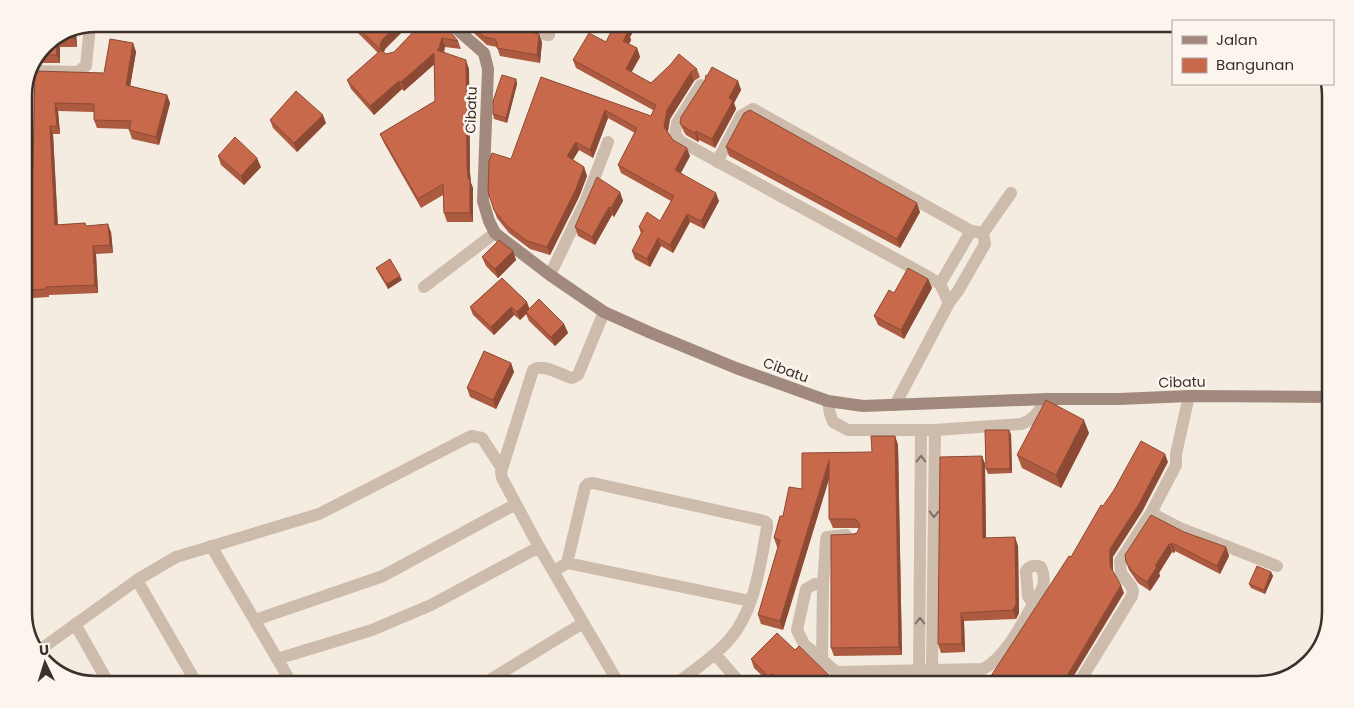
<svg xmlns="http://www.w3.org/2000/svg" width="1354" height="708" font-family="Poppins,sans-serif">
<rect width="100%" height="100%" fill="#f4ebe1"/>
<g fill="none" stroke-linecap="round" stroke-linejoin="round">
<path stroke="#cdbbac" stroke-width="12" d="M494 24 510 28 549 35
M34 71 77 72 86 66 90 26
M701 85 677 123 675 134 680 141 927 276 940 284 949 303
M717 162 741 116 753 109 971 231 983 233
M28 175 30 79
M550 275 586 200 608 142
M940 284 971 231
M424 287 495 233
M604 312 578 375 572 378C561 375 544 363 533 370L501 472 502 478 539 547 619 684
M828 401 830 414 833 422 848 430H935L1021 424C1034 420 1039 411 1047 399
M895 405 949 303 958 291 985 244 983 233 1011 193
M921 430 919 670 921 677
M1151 513 1180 528 1277 566
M211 546 292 684
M567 563 750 601
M554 571 567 563 585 487 588 484 593 483 764 521 767 523V528C760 565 755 611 729 640 714 657 694 670 676 684
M137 580 197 684
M823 585 815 584 806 589 797 630 804 644 850 684
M255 620 383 576 516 504
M75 624 109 684
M41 649 137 580 176 557 319 514 471 436 482 438 501 467
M715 654 741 684
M277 659 372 630 431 605 539 547
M822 660 823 585 826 541 827 537 846 535
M835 672 983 669C1009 656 1026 614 1042 589 1045 582 1044 574 1041 567 1035 565 1030 565 1026 571L1028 596 1033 604
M483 684 583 623
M927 684 932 670 935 430
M1078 684 1132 596 1133 591 1131 586 1121 573 1120 561 1151 513 1176 465V454L1189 396"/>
<path stroke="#a18a7d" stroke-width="12" d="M451 24 484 53 488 69 483 201 489 221 495 233 550 275 604 312 651 333 736 368 828 401 863 406 1047 399H1119L1189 396 1330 397"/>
</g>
<path fill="#ac5a40" d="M343 24H410L385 49 384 52 386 54 394 52 421 24 458 41 461 49 445 47 444 53 469 69 470 173 471 183 473 188V222H447L444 213 443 195 421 208 384 143 380 134 435 101 434 64 404 91 402 89 374 115 351 89 347 80 378 53 352 27 349 30Z
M466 24H490L542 42 540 63 500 56 497 47 487 45 468 28Z
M615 24H637L630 37 631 40 629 44 637 48 640 57 631 72 651 83 697 69 700 77 694 81 670 119 668 132 673 140 690 156 681 173 719 201 704 229 690 222 673 253 661 246 650 267 635 259 632 251 641 234 639 227 660 221 671 201 621 173 618 165 635 133 608 118 593 158 579 150 573 160 584 167 587 176 579 197 550 255 530 249 509 233 497 218 494 210 541 77 651 116 653 110 576 68 573 60 606 42Z
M76 32 77 47H60V63H37L45 45Z
M133 43 136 52 130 86 167 95 170 103 159 145 132 139 129 130V129L97 128 94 120V112L58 111 60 134H53L58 225 85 223 86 226 111 232 113 253 96 254 98 293 49 295V297L33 298 30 290V286H24V175L29 174 33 167 35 71 104 73Z
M707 76 738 81 741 90 734 103 736 109 715 148 699 140 698 142 686 135 684 132 680 123Z
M516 79 517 84 507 123 494 119 493 114Z
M270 120 326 123 297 152 273 128Z
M726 147 920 212 900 248 729 156Z
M218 156 261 167 244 185 221 165Z
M620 192 623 201 614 217 612 215 595 245 578 236 575 227Z
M513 251 516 260 498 278 486 266 482 257Z
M376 268 402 280 388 289 378 272Z
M502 278 529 308 564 324 568 333 555 346 529 321 526 314 520 320 514 315 494 335 473 315 470 307Z
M928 279 932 288 904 339 878 325 874 316 894 293Z
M511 363 514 372 496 409 470 397 467 388Z
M1089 433 1061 488 1022 468 1017 455Z
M1011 434 1012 473 988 474 986 469Z
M895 436 898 445 902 655 834 656 831 648 853 534 857 533 859 528H833L829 519V479L783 630 761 624 758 615 778 547H777L774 538 783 516 802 489 872 452Z
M982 456 985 464 986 538 1018 546 1019 613 1016 619 964 621 965 652 941 653 938 644Z
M1184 532 1226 547 1229 556 1220 574 1175 551 1174 553 1172 552 1159 573 1160 576 1150 591 1138 583 1129 570 1126 562Z
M1271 572 1273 576 1265 594 1251 588 1249 584Z
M795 650 836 684H777L775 682 773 684H771L754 668 751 659Z"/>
<path fill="#8c4a34" d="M347 24H350L352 27 349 30Z
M398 24H410L385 49 383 54 381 50 380 45 382 40Z
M630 24H637L630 37 631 40 626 49 623 41 626 32Z
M76 32 77 47 74 38V33Z
M539 34 542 42 540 63 537 55Z
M442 38 445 47 442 57 437 50Z
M56 40 60 47V63L57 55Z
M133 43 136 52 129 93 126 85Z
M637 48 640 57 629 77 626 69Z
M434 53 437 62 404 91 401 82Z
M466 60 469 69 470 173 471 183 473 188V222L470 213 467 164Z
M691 72 694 81 670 119 667 135 664 127 667 110Z
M516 79 517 84 507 123 506 118Z
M399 81 402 89 374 115 370 106Z
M738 81 741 90 734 103 736 109 715 148 712 139 729 98Z
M167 95 170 103 159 145 156 137Z
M55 103 58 111 60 134 57 126Z
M605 110 608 118 593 158 590 150Z
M323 115 326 123 297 152 294 143Z
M50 126 53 134 58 233 55 225Z
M696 131 699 140 698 142 695 133Z
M576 142 579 150 570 164 567 156Z
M687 148 690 156 678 178 675 170Z
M257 158 261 167 244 185 241 176Z
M584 167 587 176 579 197 550 255 547 247Z
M620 192 623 201 614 217 611 208Z
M716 193 719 201 704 229 701 221Z
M917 203 920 212 900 248 897 239Z
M609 207 612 215 595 245 592 237Z
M687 214 690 222 673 253 670 245Z
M108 224 111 232 113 253 110 245Z
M658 238 661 246 650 267 647 259Z
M93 246 96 254 98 293 95 285Z
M513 251 516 260 498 278 495 269Z
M400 276 402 280 388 289 387 284Z
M928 279 932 288 904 339 901 330Z
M527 302 530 310 526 312V314L520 320 517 312Z
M511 307 514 315 494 335 491 327Z
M564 324 568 333 555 346 551 337Z
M511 363 514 372 496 409 493 400Z
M1084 420 1089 433 1061 488 1056 475Z
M1009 430 1011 434 1012 473 1010 469Z
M895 436 898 445 902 655 899 647Z
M1165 454 1168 462 1142 512 1113 557V574L1110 566V549Z
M982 456 985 464 986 547 983 538Z
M829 460 832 469 783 630 780 621Z
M1015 537 1018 546 1019 613 1016 619 1013 610Z
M1172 543 1175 551 1174 553 1171 545Z
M1169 544 1172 552 1159 573 1160 576 1150 591 1147 582 1155 566Z
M1226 547 1229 556 1220 574 1217 566Z
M1271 572 1273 576 1265 594 1264 590Z
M1121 585 1124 593 1069 684H1062Z
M961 613 964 621 965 652 962 644Z
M772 674 775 682 773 684H772L769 677Z
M834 680 836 684H831Z"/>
<path fill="#c8694b" stroke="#8c4a34" d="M354 24H398L382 40 380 45 381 50Z
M421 24H444L458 41 442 38 439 48 437 50 466 60 467 164 468 179H470V213H444L443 184 418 199 380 134 435 101 434 53 401 82 399 81 370 106 347 80 381 50 386 54 394 52Z
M470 24H490L539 34 537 55 497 48V42L495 41V39L484 37Z
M615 24H630L626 32H628L623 41 637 48 626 69 651 83 670 65 679 54 697 69 691 72 667 110 664 127 673 140 687 148 675 170 716 193 701 221 687 214 670 245 658 238 647 259 632 251 643 230 639 227 647 212 660 221 674 196 618 165 637 128 605 110 590 150 576 142 567 156 584 167 576 189 547 247 527 241 506 225 494 210 488 192 489 161 492 153 511 159 541 77 651 116 656 105 573 60 589 33 606 42Z
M74 33V38H61Z
M110 39 133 43 126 85 167 95 156 137 129 130 131 121 94 120V104L55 103 57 126H50L55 225 85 223 86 226 108 224 110 245 93 246 95 285 46 287V289L30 290 29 278H24V175L29 174 33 167 35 71 104 73Z
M56 40 57 55H41L45 45Z
M712 67 738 81 729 98 733 101 712 139 696 131 695 133 682 126 680 123 681 117 705 80 706 75 707 76Z
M502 75 516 79 506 118 493 114V101Z
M296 91 323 115 294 143 270 120Z
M750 110 917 203 897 239 726 147 744 113Z
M235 137 257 158 241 176 218 156Z
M597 177 620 192 611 208 609 207 592 237 575 227Z
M499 240 513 251 495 269 482 257Z
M390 259 400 276 387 284 376 268Z
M908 268 928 279 901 330 874 316 889 290 894 293Z
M502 278 527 302 517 312 511 307 491 327 470 307Z
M539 299 564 324 551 337 526 312Z
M484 351 511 363 493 400 467 388Z
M1046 400 1084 420 1056 475 1017 455Z
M985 430H1009L1010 469H986Z
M871 436H895L899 647 831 648V535L853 534 857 533 860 526 858 522 855 519H829V460L780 621 758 615 780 540 774 538 780 516H783L789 487 802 489V453L872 452Z
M1141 441 1165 454 1139 504 1110 549V566L1121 585 1062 684H943L942 677H966V680L989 679 1069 556 1071 557 1101 505 1103 506 1114 490Z
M982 456 983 538 1015 537 1016 604 1013 610 961 613 962 644H938L940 457Z
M1151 515 1184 532 1226 547 1217 566 1172 543 1171 545 1169 544 1155 566 1157 567 1147 582 1135 574 1126 562 1125 555Z
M1257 566 1271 572 1264 590 1249 584Z
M777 633 795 650 799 646 834 680 831 684H783L772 674 769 677 751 659Z"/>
<defs><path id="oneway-chevron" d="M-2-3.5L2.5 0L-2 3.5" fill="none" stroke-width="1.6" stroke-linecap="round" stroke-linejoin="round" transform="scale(1.25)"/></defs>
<g stroke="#7d6f65">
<use href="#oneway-chevron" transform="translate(921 459) rotate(-90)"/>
<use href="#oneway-chevron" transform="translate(934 514) rotate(91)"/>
<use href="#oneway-chevron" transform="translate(920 621) rotate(-90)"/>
</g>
<g text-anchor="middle" stroke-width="5" stroke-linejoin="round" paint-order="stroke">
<g font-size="14" fill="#3b302b" stroke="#fbf5ee">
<text transform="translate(471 110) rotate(-88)" y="5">Cibatu</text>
<text transform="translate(786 370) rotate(20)" y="5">Cibatu</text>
<text transform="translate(1182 382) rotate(-1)" y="5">Cibatu</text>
</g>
</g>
<path d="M0 0H1354V708H0ZM96 32H1258A64 64 0 0 1 1322 96V612A64 64 0 0 1 1258 676H96A64 64 0 0 1 32 612V96A64 64 0 0 1 96 32Z" fill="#fbf5ee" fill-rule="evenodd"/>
<path fill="none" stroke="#3b302b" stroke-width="2.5" d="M96 32H1258A64 64 0 0 1 1322 96V612A64 64 0 0 1 1258 676H96A64 64 0 0 1 32 612V96A64 64 0 0 1 96 32Z"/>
<rect x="1172" y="20" width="162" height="65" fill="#fbf5ee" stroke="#aea6a0"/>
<rect x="1182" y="36" width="25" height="8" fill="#a18a7d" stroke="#aea6a0"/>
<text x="1216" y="45" font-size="15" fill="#3b302b">Jalan</text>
<rect x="1182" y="58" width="25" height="15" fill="#c8694b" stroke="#aea6a0"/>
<text x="1216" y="70" font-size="15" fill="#3b302b">Bangunan</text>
<g transform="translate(45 663) rotate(356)" stroke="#fbf5ee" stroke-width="4" paint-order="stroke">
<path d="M0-4L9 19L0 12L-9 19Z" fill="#3b302b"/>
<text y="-8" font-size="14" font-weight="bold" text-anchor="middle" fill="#3b302b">U</text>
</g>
</svg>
